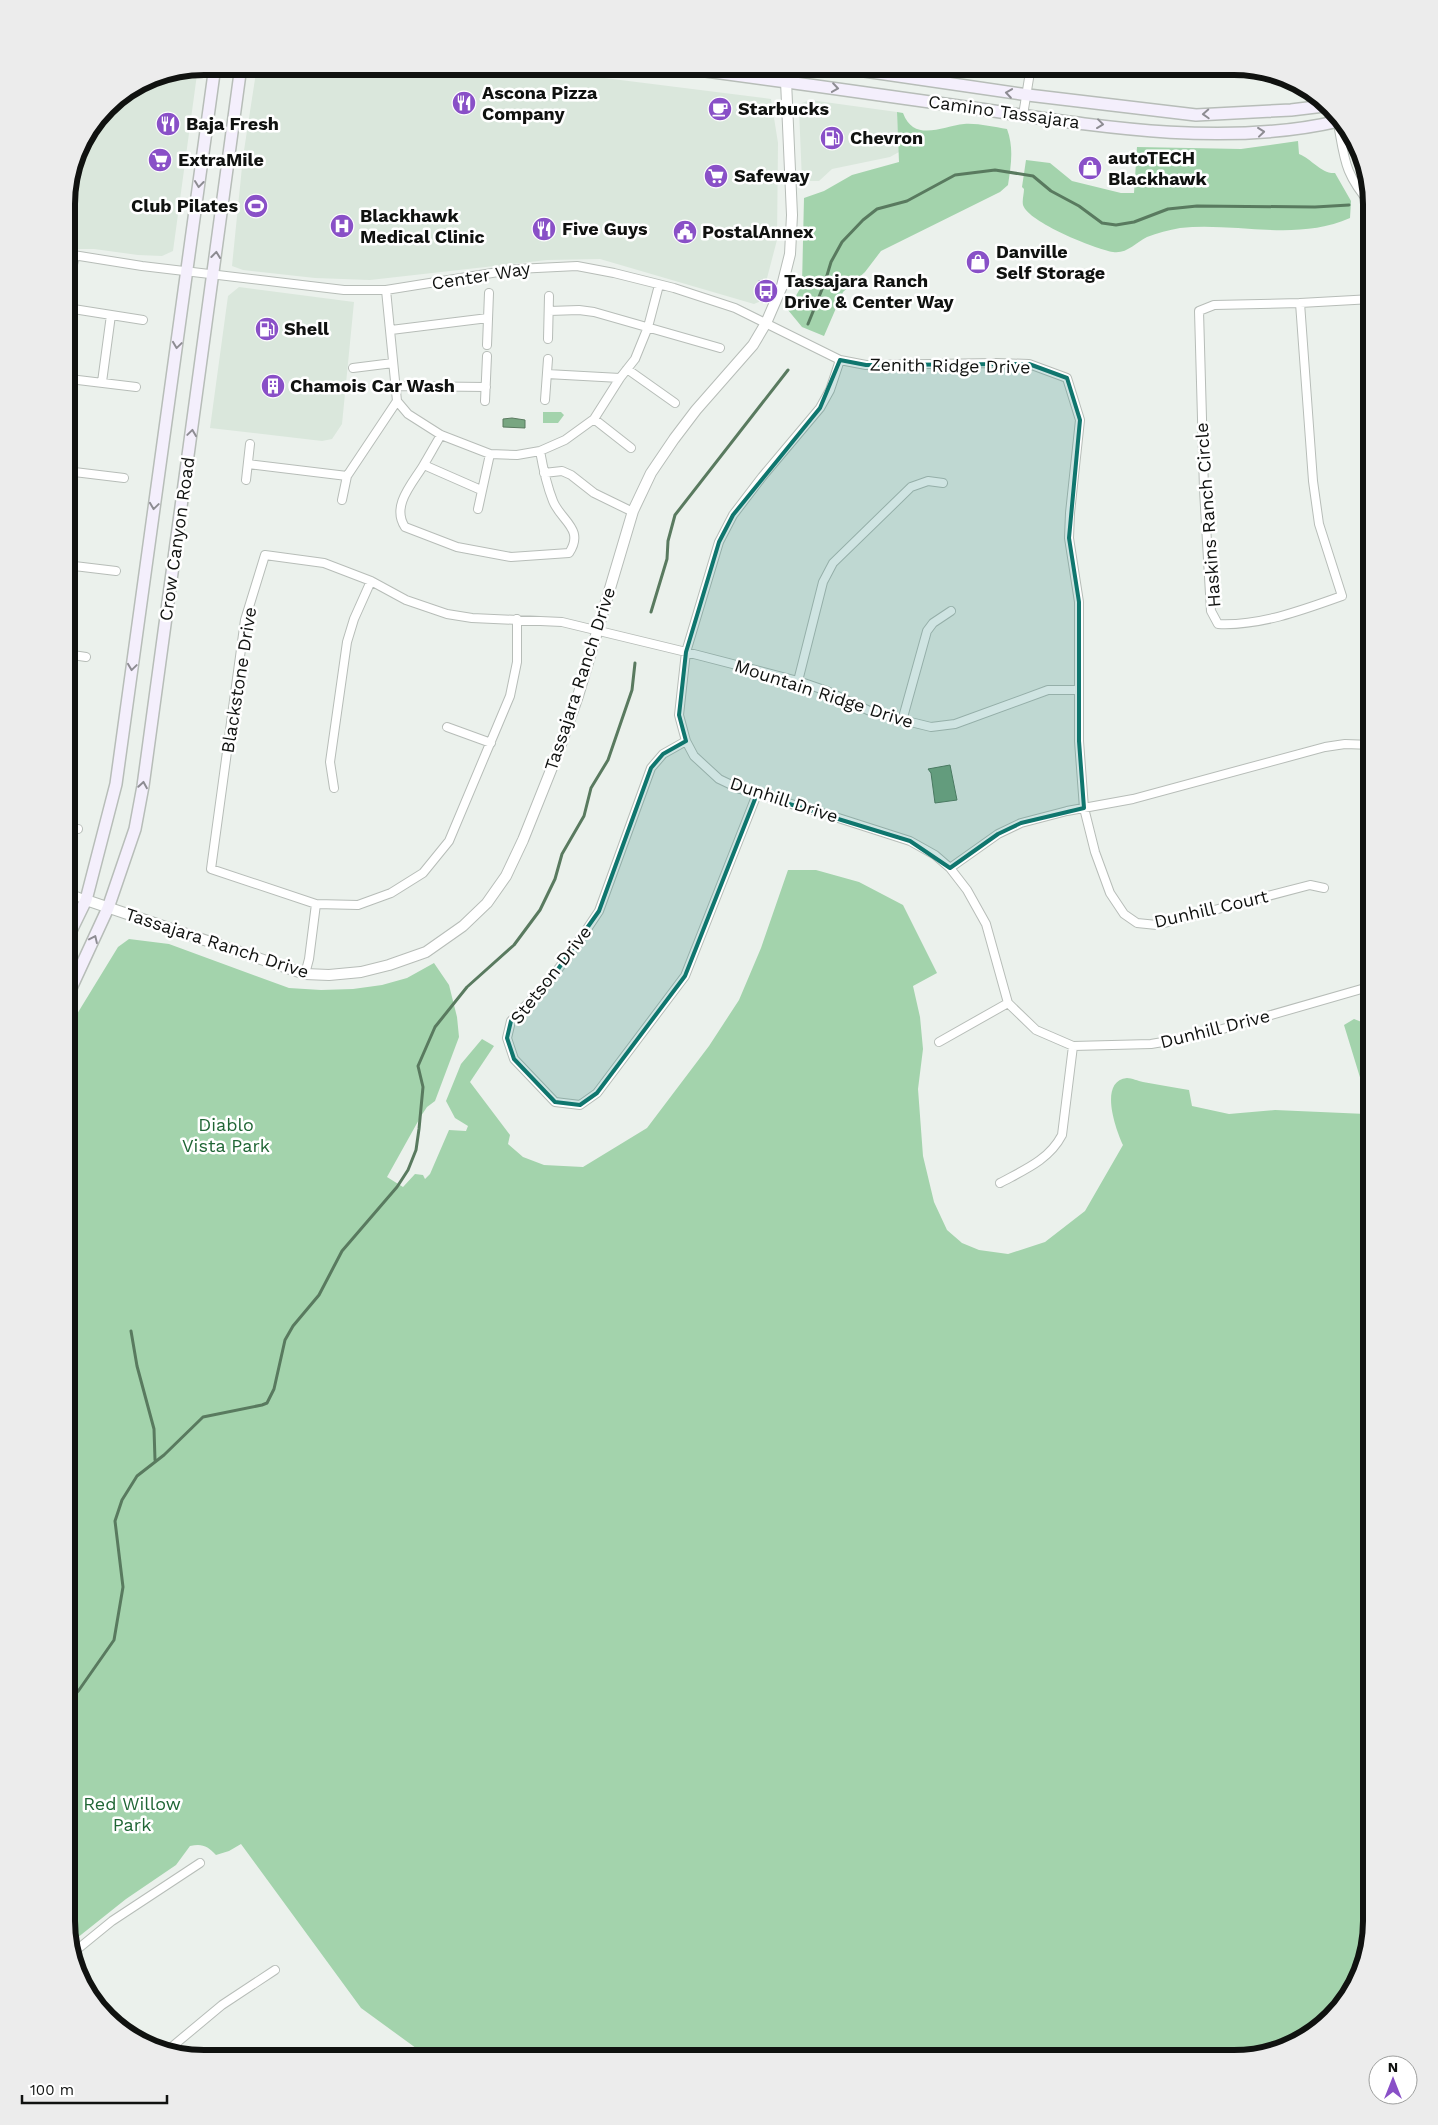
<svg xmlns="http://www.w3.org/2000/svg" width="1438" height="2125" font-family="'Work Sans',sans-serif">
<rect width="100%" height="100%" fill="#ebf1ec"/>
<path fill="#dae7dc" d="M257 66H509L771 99 778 143 777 240 761 301 754 304 600 259 547 260 370 280 315 278 243 270 232 266 243 157Z
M198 67 173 251 162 256 138 255 94 249H67V195L77 151 107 106 151 77Z
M810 100 897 112 899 152 890 157 832 169 819 181H802L799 109 802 103Z
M239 287 354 302 342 424 332 439 322 441 210 428 228 296Z"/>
<path fill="#a3d3ac" d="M897 112 903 113C914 143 943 126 964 124 978 123 993 127 1007 129 1014 148 1011 165 1008 185L1000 192 881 251 865 272 843 292 824 336 802 327 788 310 802 285 804 198 824 191 852 175 899 162Z
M1298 141 1299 154C1312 159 1321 174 1335 173L1351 201 1350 218C1296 242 1236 222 1180 228 1169 230 1157 233 1147 237 1135 243 1127 254 1113 252 1095 249 1028 222 1023 205 1022 200 1024 194 1024 189L1022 187 1026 160 1050 163 1072 181 1121 193H1134L1137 147 1241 149Z
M543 412H561L564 415 558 423H543Z
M788 870H816L859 882 903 905 937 973 913 986 920 1017 923 1049 918 1089 923 1156 934 1202 947 1230 962 1243 979 1250 1008 1254 1045 1242 1085 1211 1123 1145C1116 1130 1098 1081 1127 1078 1132 1078 1138 1081 1143 1082 1158 1085 1173 1087 1189 1090L1192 1106 1229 1114 1275 1110 1366 1114V1097L1344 1025 1354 1019 1372 1026V1921L1353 1990 1303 2040 1234 2059H431L361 2008 241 1844 229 1851 216 1855C208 1846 202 1843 190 1846L176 1865 126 1899 72 1942 66 1921V1755L70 1752V1747L66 1749V1032L118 947 129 939 169 944 289 988 321 990 353 989 382 985 407 978 434 963 449 985 457 1017 459 1037 435 1101 427 1107 421 1116 387 1177 403 1187 415 1174 423 1175 425 1179 430 1174 449 1130 466 1131 468 1126 455 1118 446 1101 461 1064 482 1039 494 1046 470 1082 510 1135 508 1144 523 1157 544 1165 583 1167 647 1128 709 1046 739 1000 761 948Z"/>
<path fill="#78a681" stroke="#597a5f" d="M512 418 525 420V428L503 427V419Z
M950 765 957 800 935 803 931 773 928 769Z"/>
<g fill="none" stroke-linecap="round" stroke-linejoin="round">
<path stroke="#597a5f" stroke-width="3" d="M808 324 825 282 831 262 842 242 863 220 877 209 907 201 955 175 995 170 1033 176 1051 191 1079 206 1102 223 1116 225 1134 222 1168 209 1197 206 1315 207 1349 205
M651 612 667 559 668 541 675 515 788 370
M131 1331 137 1366 154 1429 155 1460
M66 1705 79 1690 114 1640 123 1587 115 1521 122 1500 137 1476 164 1455 203 1417 262 1405 267 1403 274 1389 285 1340 293 1326 319 1295 342 1251 397 1187 408 1170 416 1150 419 1129 423 1087 418 1066 435 1027 467 987 514 945 540 910 555 879 562 854 584 816 591 788 608 760 632 690 635 663"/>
<g stroke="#b7bdb8" stroke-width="10">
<path id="minor" d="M1023 115 1031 66
M1337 118C1345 160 1343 172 1372 206
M67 254 142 266 344 290H386L517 269 577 266 614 273 674 288 735 308 840 360 866 365 996 363 1029 364 1067 378 1080 420 1070 513 1069 538 1079 602V741L1084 808 1095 852 1110 893 1124 914 1137 923 1157 925 1310 885 1324 888
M67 289 75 256
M386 290 397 401 408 414 441 435 490 454 517 455 540 451 565 440 594 419 620 378 635 359 648 327 659 285
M1300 303 1313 481 1319 524 1342 596C1303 610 1260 626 1218 624L1211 611 1204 490 1199 311 1214 305 1300 303 1372 299
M67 308 143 320
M549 311 579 310 594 312 720 348
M391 330 488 318
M548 339 549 296
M487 345 489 293
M840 360 830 390 820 408 762 477 733 515 719 542 686 652 679 715 686 741 694 756 719 779 740 789 829 815 910 841 935 855 950 868
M353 368 393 363
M627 369 675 403
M547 374 620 378
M78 380 136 387
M102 382 111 315
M395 386 486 387
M545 400 548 359
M485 401 487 356
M594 419 631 448
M441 435C435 445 429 456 423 466 412 484 391 506 405 527L457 547 511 557 569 553C585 529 561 521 553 501 547 486 543 468 540 451
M248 464 347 476 397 401
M424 465 481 490
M66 471 124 478
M544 473 562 471 571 475 594 493 633 512
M246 480 250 444
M342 500 347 476
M478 509 490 454
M66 565 116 571
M517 619V662L510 696 449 841 423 873 391 893 358 905 316 904 211 869 245 620 265 555 324 563 371 581 406 600 447 614 472 618 562 622 686 652 798 681 827 691 874 713 931 727 955 724 1048 690H1078
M66 654 86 657
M798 681 823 582 833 563 911 487 928 481 943 483
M902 721 927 631 933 623 951 611
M447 727 491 743
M686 741 663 754 651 768 599 911 583 935 551 979 511 1021 507 1038 514 1059 555 1102 580 1105 597 1093 685 976 757 794
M334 788 330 762 347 642 354 619 371 581
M66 828 78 829
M66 892 86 900
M305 974 309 959 316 904
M1372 986 1198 1036 1151 1044 1073 1046 1036 1030 1008 1003 986 924 967 890 950 868 998 834 1021 823 1067 811 1133 799 1325 747 1345 744 1372 745
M939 1042 1008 1003
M1000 1183C1024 1170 1049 1160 1062 1135L1073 1046
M74 1952 112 1921 200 1863
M168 2050 222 2005 275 1970"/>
</g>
<g stroke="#b7bdb8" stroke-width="12">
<path id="tertiary" d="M86 900 305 974 329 975 361 972 389 965 426 952 463 926 487 903 506 876 523 840 559 750 578 696 633 511 651 473 674 439 696 410 753 345 766 323 782 286 790 254 792 215 786 81 788 66"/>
</g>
<g stroke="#b7bdb8" stroke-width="14">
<path id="secondary" d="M669 66C773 80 876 94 980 109 1095 126 1224 148 1339 121
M830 66 1028 95 1196 115 1291 110 1324 106
M66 941 86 900 116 784 215 66
M66 999 108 908 135 829 143 786 241 66"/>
</g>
<use href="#minor" stroke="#fff" stroke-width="8"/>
<use href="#tertiary" stroke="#fff" stroke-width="10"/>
<use href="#secondary" stroke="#f4effc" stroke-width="11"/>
</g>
<defs><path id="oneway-chevron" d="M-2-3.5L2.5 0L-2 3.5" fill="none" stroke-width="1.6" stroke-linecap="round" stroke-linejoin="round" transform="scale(1.25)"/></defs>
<g stroke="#8d8c92">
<use href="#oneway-chevron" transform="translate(835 88) rotate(8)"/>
<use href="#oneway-chevron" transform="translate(1009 93) rotate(-172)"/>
<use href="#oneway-chevron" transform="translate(1206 114) rotate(177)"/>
<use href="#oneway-chevron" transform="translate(1100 124) rotate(7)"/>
<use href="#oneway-chevron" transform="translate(1261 132) rotate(-6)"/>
<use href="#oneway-chevron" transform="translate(199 184) rotate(97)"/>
<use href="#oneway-chevron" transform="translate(216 255) rotate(-83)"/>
<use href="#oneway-chevron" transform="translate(177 345) rotate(98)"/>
<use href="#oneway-chevron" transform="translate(192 433) rotate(-82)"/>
<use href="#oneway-chevron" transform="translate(154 506) rotate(98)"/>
<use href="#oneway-chevron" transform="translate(132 667) rotate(98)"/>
<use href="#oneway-chevron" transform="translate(143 785) rotate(-81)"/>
<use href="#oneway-chevron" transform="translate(94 939) rotate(-65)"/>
</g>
<path fill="#0f766e" fill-opacity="0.2" stroke="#0f766e" stroke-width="4" stroke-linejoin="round" d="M840 360 866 365 1029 364 1067 378 1080 420 1069 538 1079 602V741L1084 808 1021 823 998 834 950 868 910 841 757 794 685 976 597 1093 580 1105 555 1102 514 1059 507 1038 511 1021 551 979 599 911 651 768 663 754 686 741 679 715 686 652 719 542 733 515 820 408Z"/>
<defs>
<g id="restaurant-disc" transform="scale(1.25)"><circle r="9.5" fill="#8950c7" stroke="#fff"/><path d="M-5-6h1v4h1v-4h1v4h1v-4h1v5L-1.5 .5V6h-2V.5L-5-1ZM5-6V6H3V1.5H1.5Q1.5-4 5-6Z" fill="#fff"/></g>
<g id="cafe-disc" transform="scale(1.25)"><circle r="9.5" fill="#8950c7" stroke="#fff"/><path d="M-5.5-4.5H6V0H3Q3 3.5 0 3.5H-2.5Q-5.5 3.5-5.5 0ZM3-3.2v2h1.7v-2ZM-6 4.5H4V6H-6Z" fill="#fff"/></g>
<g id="fuel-disc" transform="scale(1.25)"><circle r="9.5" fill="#8950c7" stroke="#fff"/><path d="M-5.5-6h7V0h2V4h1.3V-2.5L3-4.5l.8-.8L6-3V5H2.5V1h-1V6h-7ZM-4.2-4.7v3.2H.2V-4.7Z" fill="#fff"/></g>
<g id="supermarket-disc" transform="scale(1.25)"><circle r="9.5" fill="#8950c7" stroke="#fff"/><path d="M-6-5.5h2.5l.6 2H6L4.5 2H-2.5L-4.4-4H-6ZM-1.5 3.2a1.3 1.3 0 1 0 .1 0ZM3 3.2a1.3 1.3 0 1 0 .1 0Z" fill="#fff"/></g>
<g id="shop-disc" transform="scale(1.25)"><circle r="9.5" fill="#8950c7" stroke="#fff"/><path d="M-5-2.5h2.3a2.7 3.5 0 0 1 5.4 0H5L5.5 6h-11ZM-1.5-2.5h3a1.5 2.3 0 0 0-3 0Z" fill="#fff"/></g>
<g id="stadium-disc" transform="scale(1.25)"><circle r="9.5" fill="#8950c7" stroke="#fff"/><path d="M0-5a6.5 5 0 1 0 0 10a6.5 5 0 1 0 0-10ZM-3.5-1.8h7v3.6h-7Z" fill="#fff"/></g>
<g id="hospital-disc" transform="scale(1.25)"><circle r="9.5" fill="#8950c7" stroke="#fff"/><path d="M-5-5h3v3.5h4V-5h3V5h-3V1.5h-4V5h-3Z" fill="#fff"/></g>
<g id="civic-disc" transform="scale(1.25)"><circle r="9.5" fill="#8950c7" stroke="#fff"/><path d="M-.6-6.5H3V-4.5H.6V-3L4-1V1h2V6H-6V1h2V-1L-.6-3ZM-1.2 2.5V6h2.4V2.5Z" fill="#fff"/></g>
<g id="bus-disc" transform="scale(1.25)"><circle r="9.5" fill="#8950c7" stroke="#fff"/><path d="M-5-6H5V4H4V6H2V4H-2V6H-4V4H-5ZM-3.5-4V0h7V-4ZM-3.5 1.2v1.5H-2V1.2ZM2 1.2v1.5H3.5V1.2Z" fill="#fff"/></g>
<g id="building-disc" transform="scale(1.25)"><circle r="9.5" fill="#8950c7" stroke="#fff"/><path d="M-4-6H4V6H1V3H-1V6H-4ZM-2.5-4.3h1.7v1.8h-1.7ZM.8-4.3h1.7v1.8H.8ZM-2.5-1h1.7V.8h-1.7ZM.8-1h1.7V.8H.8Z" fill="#fff"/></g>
</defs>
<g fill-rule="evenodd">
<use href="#restaurant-disc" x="464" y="103"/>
<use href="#cafe-disc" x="720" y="109"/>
<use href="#restaurant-disc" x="168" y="124"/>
<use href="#fuel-disc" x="832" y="138"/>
<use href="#supermarket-disc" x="160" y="160"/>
<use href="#shop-disc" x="1090" y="168"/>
<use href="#supermarket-disc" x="716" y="176"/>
<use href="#stadium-disc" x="256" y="206"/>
<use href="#hospital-disc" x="342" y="226"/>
<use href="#restaurant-disc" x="544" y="229"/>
<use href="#civic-disc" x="685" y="232"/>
<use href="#shop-disc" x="978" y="262"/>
<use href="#bus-disc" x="766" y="291"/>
<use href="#fuel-disc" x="267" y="329"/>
<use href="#building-disc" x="273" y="386"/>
</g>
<g text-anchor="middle" stroke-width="5" stroke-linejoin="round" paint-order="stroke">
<g font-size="18" font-weight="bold" fill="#101210" stroke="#fff" text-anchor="start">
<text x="482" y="99">Ascona Pizza<tspan x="482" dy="21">Company</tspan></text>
<text x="738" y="115">Starbucks</text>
<text x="186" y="130">Baja Fresh</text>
<text x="850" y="144">Chevron</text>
<text x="1108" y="164">autoTECH<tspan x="1108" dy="21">Blackhawk</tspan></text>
<text x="178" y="166">ExtraMile</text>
<text x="734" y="182">Safeway</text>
<text x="238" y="212" text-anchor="end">Club Pilates</text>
<text x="360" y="222">Blackhawk<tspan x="360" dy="21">Medical Clinic</tspan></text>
<text x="562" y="235">Five Guys</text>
<text x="702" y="238">PostalAnnex</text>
<text x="996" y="258">Danville<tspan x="996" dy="21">Self Storage</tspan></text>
<text x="784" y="287">Tassajara Ranch<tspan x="784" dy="21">Drive &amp; Center Way</tspan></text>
<text x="284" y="335">Shell</text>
<text x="290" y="392">Chamois Car Wash</text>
</g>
<g font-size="18" fill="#101210" stroke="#fff">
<text transform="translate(1004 112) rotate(8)" y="6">Camino Tassajara</text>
<text transform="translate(481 276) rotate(-9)" y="6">Center Way</text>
<text transform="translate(950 366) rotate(1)" y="6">Zenith Ridge Drive</text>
<text transform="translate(1208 515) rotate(-94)" y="6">Haskins Ranch Circle</text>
<text transform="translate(177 539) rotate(-82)" y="6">Crow Canyon Road</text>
<text transform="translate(580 679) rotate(-72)" y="6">Tassajara Ranch Drive</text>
<text transform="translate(239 680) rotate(-81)" y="6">Blackstone Drive</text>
<text transform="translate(824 694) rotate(18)" y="6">Mountain Ridge Drive</text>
<text transform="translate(784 800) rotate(18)" y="6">Dunhill Drive</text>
<text transform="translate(1211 909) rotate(-13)" y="6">Dunhill Court</text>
<text transform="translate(217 943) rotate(18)" y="6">Tassajara Ranch Drive</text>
<text transform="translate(551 975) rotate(-52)" y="6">Stetson Drive</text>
<text transform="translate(1215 1029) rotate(-14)" y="6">Dunhill Drive</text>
</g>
<g font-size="18" fill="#206635" stroke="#fff">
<text x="226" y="1131">Diablo<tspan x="226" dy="21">Vista Park</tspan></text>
<text x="132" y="1810">Red Willow<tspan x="132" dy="21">Park</tspan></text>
</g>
</g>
<path d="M0 0H1438V2125H0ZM204 75H1234A129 129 0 0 1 1363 204V1921A129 129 0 0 1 1234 2050H204A129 129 0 0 1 75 1921V204A129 129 0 0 1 204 75Z" fill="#ececec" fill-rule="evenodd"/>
<path fill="none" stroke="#101210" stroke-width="6" d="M204 75H1234A129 129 0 0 1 1363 204V1921A129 129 0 0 1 1234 2050H204A129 129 0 0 1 75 1921V204A129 129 0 0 1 204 75Z"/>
<g transform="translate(1393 2080)"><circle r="24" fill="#ffffff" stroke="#9fa09f"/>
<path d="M0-4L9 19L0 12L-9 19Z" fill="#8950c7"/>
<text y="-8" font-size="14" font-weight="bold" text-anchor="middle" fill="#101210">N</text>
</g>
<path d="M22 2095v8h145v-8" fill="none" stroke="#101210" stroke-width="2.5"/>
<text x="30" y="2095" font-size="15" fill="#101210" stroke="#ffffff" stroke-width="4" paint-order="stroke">100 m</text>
</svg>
